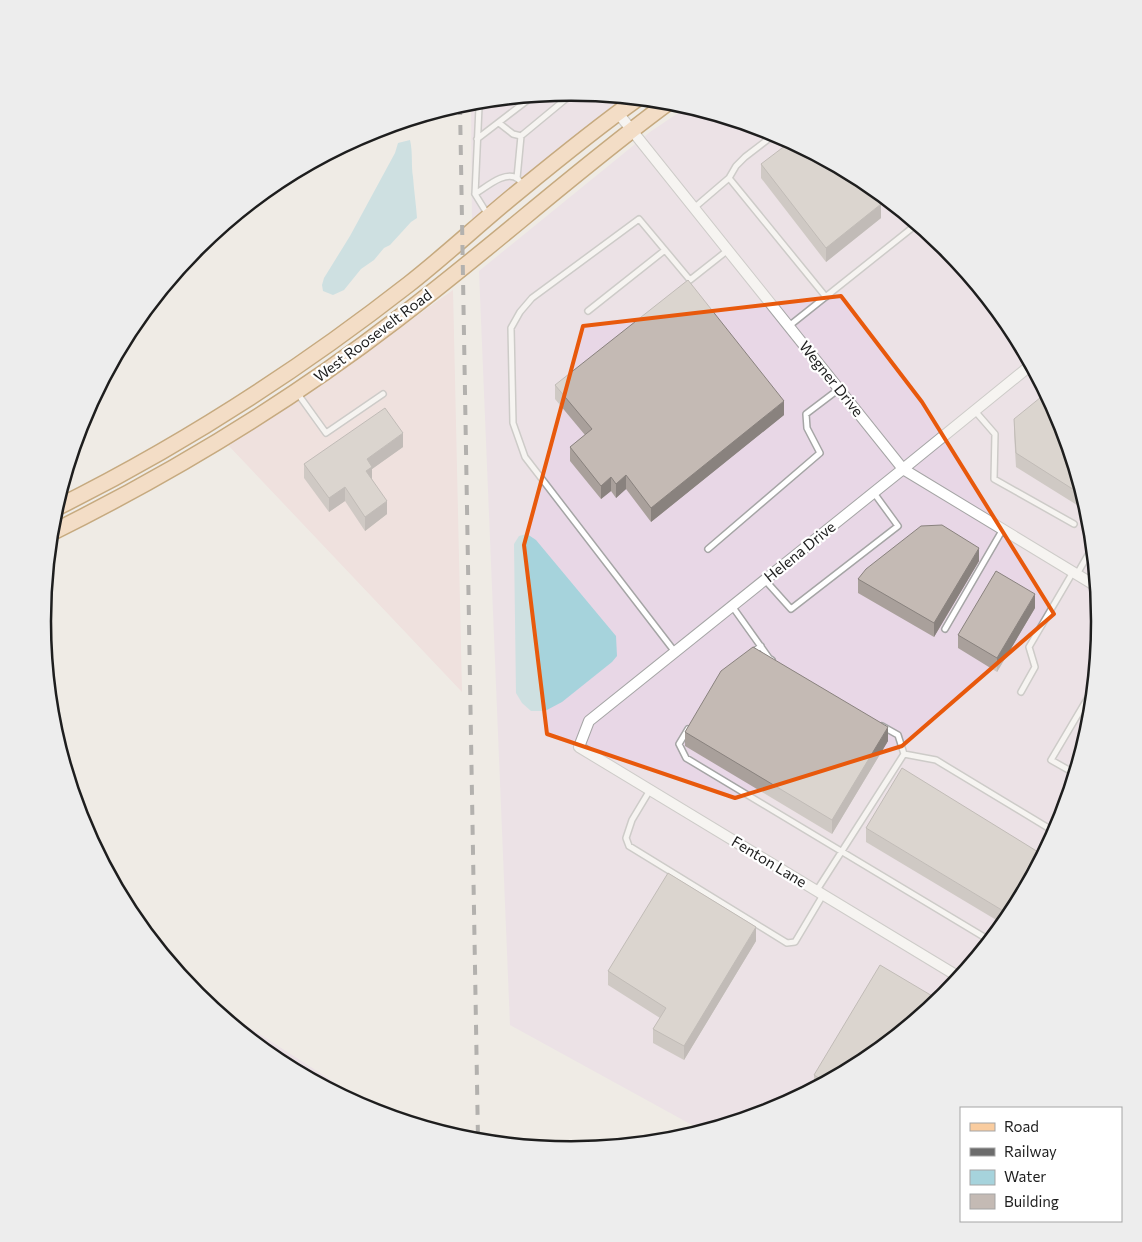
<svg xmlns="http://www.w3.org/2000/svg" width="1142" height="1242" font-family="Commissioner,sans-serif">
<rect width="100%" height="100%" fill="#efebe5"/>
<path fill="#efd4d5" d="M453 290 462 692 228 445 352 362Z"/>
<path fill="#e8d7e6" d="M571 93 626 98 472 224 471 102Z
M687 107 774 133 865 182 945 247 1011 328 1059 419 1089 518 1099 621 1089 724 1059 824 1010 915 944 995 864 1061 773 1109 703 1131 510 1025 479 271 650 132Z
M196 993 362 1100 391 1116 368 1109 277 1060Z"/>
<path fill="#a6d3dc" d="M410 140C413 153 411 165 413 177 414 191 416 204 417 218L411 222 390 245 384 248 374 260 361 269 344 290 333 295 323 291 322 285 324 278 350 236 395 153 398 143Z
M527 534 536 540 616 636 617 656 612 662 562 702 545 711H531L522 703 516 693 514 544 519 536Z"/>
<g fill="none" stroke-linecap="round" stroke-linejoin="round">
<g stroke="#a5a5a5" stroke-width="8">
<path id="lane" d="M480 101 479 107 475 194 488 215
M499 123 513 134 521 136 573 93
M477 139 533 96
M517 178 521 136
M729 178 826 297
M475 194C485 188 506 169 518 179 520 181 521 183 523 185
M694 208 729 178 736 166 745 157 775 134
M588 311 665 250
M789 326 917 224
M298 394 326 433 383 394
M975 411 995 434 994 479 1074 524
M708 549 820 453 807 428 806 414 839 389
M1077 574 1092 548
M765 580 791 609 898 526 874 493
M732 606 769 658 772 660
M945 629 1003 529
M675 652 525 457 513 423 511 328 520 312 532 298 639 219 690 280 728 250
M752 653 761 646
M1021 692 1035 667 1029 647 1073 572
M688 729 679 744 686 758 989 940
M904 754 936 760 1055 832
M1074 773 1051 760 1093 689
M650 790 632 820 626 838 629 846 787 943 795 942 823 895
M817 890 904 754 898 735 882 726
M268 1053 291 1068"/>
</g>
<g stroke="#a5a5a5" stroke-width="12">
<path id="street" d="M618 113 903 469 1096 586
M959 977 579 747 589 721 903 469 1031 365"/>
</g>
<g stroke="#955b04" stroke-width="18">
<path id="primary" d="M56 508C181 446 299 370 409 284 446 255 481 222 518 192 557 160 596 128 637 99
M51 533C174 472 288 403 396 320 489 250 575 171 669 102"/>
</g>
<use href="#lane" stroke="#fff" stroke-width="5"/>
<use href="#street" stroke="#fff" stroke-width="10"/>
<use href="#primary" stroke="#f9cc9f" stroke-width="15"/>
<path stroke="#6c6c6c" stroke-width="4" stroke-dasharray="10 10" stroke-linecap="butt" d="M460 105 478 1140"/>
</g>
<path fill="#a9a09b" d="M761 164 881 218 826 262 761 178Z
M555 385 784 415 651 522 626 489 616 498 611 491 601 499 570 461V447L585 435 555 399Z
M1014 419H1059L1086 507 1085 510 1016 467 1014 433Z
M403 447 372 469V479L387 514 365 531 345 501 329 512 304 478V464Z
M979 561 934 637 858 593V579Z
M1035 608 997 672 958 648V635Z
M685 732 888 741 832 834 685 746Z
M866 828 1010 915 1003 924 866 842Z
M756 941 684 1060 653 1043V1029L660 1018 608 985V971Z
M864 1061 814 1088V1075Z"/>
<path fill="#89827e" d="M881 204V218L826 262V248Z
M784 401V415L651 522V508Z
M403 433V447L372 469V481L366 485 367 459Z
M626 475V489L616 498V484Z
M611 477V491L601 499V486Z
M345 487V501L329 512V498Z
M387 501V514L365 531V517Z
M979 548V561L934 637V623Z
M1035 594V608L997 672V658Z
M888 727V741L832 834V820Z
M756 927V941L684 1060V1046Z"/>
<path fill="#c4bab4" stroke="#89827e" d="M790 142 860 179 881 204 826 248 761 164Z
M688 280 784 401 651 508 626 475 616 484 611 477 601 486 570 447 592 429 555 385Z
M1046 393 1059 419 1082 495 1016 453 1014 419Z
M385 408 403 433 367 459 372 467 366 471 387 501 365 517 345 487 329 498 304 464Z
M942 525 979 548 934 623 858 579 866 569 921 526Z
M996 571 1035 594 997 658 958 635Z
M753 647 888 727 832 820 685 732 721 671Z
M902 768 1043 855 1010 915 866 828Z
M668 873 756 927 684 1046 653 1029 666 1008 608 971Z
M880 965 939 1000 864 1061 825 1082 814 1075Z"/>
<path d="M0 0H1142V1242H0ZM841 296 922 402 1054 614 902 746 735 798 547 734 524 545 583 326Z" fill="#efebe5" fill-opacity=".55" fill-rule="evenodd"/>
<path fill="none" stroke="#e8590c" stroke-width="4" stroke-linejoin="round" d="M841 296 922 402 1054 614 902 746 735 798 547 734 524 545 583 326Z"/>
<g text-anchor="middle" stroke-width="4.5" stroke-linejoin="round" paint-order="stroke">
<g font-size="15" fill="#1e1e1e" stroke="#fff">
<text transform="translate(373 336) rotate(-37)" y="5">West Roosevelt Road</text>
<text transform="translate(831 379) rotate(51)" y="5">Wegner Drive</text>
<text transform="translate(800 552) rotate(-39)" y="5">Helena Drive</text>
<text transform="translate(769 862) rotate(31)" y="5">Fenton Lane</text>
</g>
</g>
<path d="M0 0H1142V1242H0ZM51 621a520 520 0 1 1 1040 0a520 520 0 1 1-1040 0Z" fill="#ededed" fill-rule="evenodd"/>
<path fill="none" stroke="#1e1e1e" stroke-width="2.5" d="M51 621a520 520 0 1 1 1040 0a520 520 0 1 1-1040 0Z"/>
<rect x="960" y="1107" width="162" height="115" fill="#ffffff" stroke="#a5a5a5"/>
<rect x="970" y="1123" width="25" height="8" fill="#f9cc9f" stroke="#a5a5a5"/>
<text x="1004" y="1132" font-size="15" fill="#1e1e1e">Road</text>
<rect x="970" y="1148" width="25" height="8" fill="#6c6c6c" stroke="#a5a5a5"/>
<text x="1004" y="1157" font-size="15" fill="#1e1e1e">Railway</text>
<rect x="970" y="1170" width="25" height="15" fill="#a6d3dc" stroke="#a5a5a5"/>
<text x="1004" y="1182" font-size="15" fill="#1e1e1e">Water</text>
<rect x="970" y="1194" width="25" height="15" fill="#c4bab4" stroke="#a5a5a5"/>
<text x="1004" y="1207" font-size="15" fill="#1e1e1e">Building</text>
</svg>
